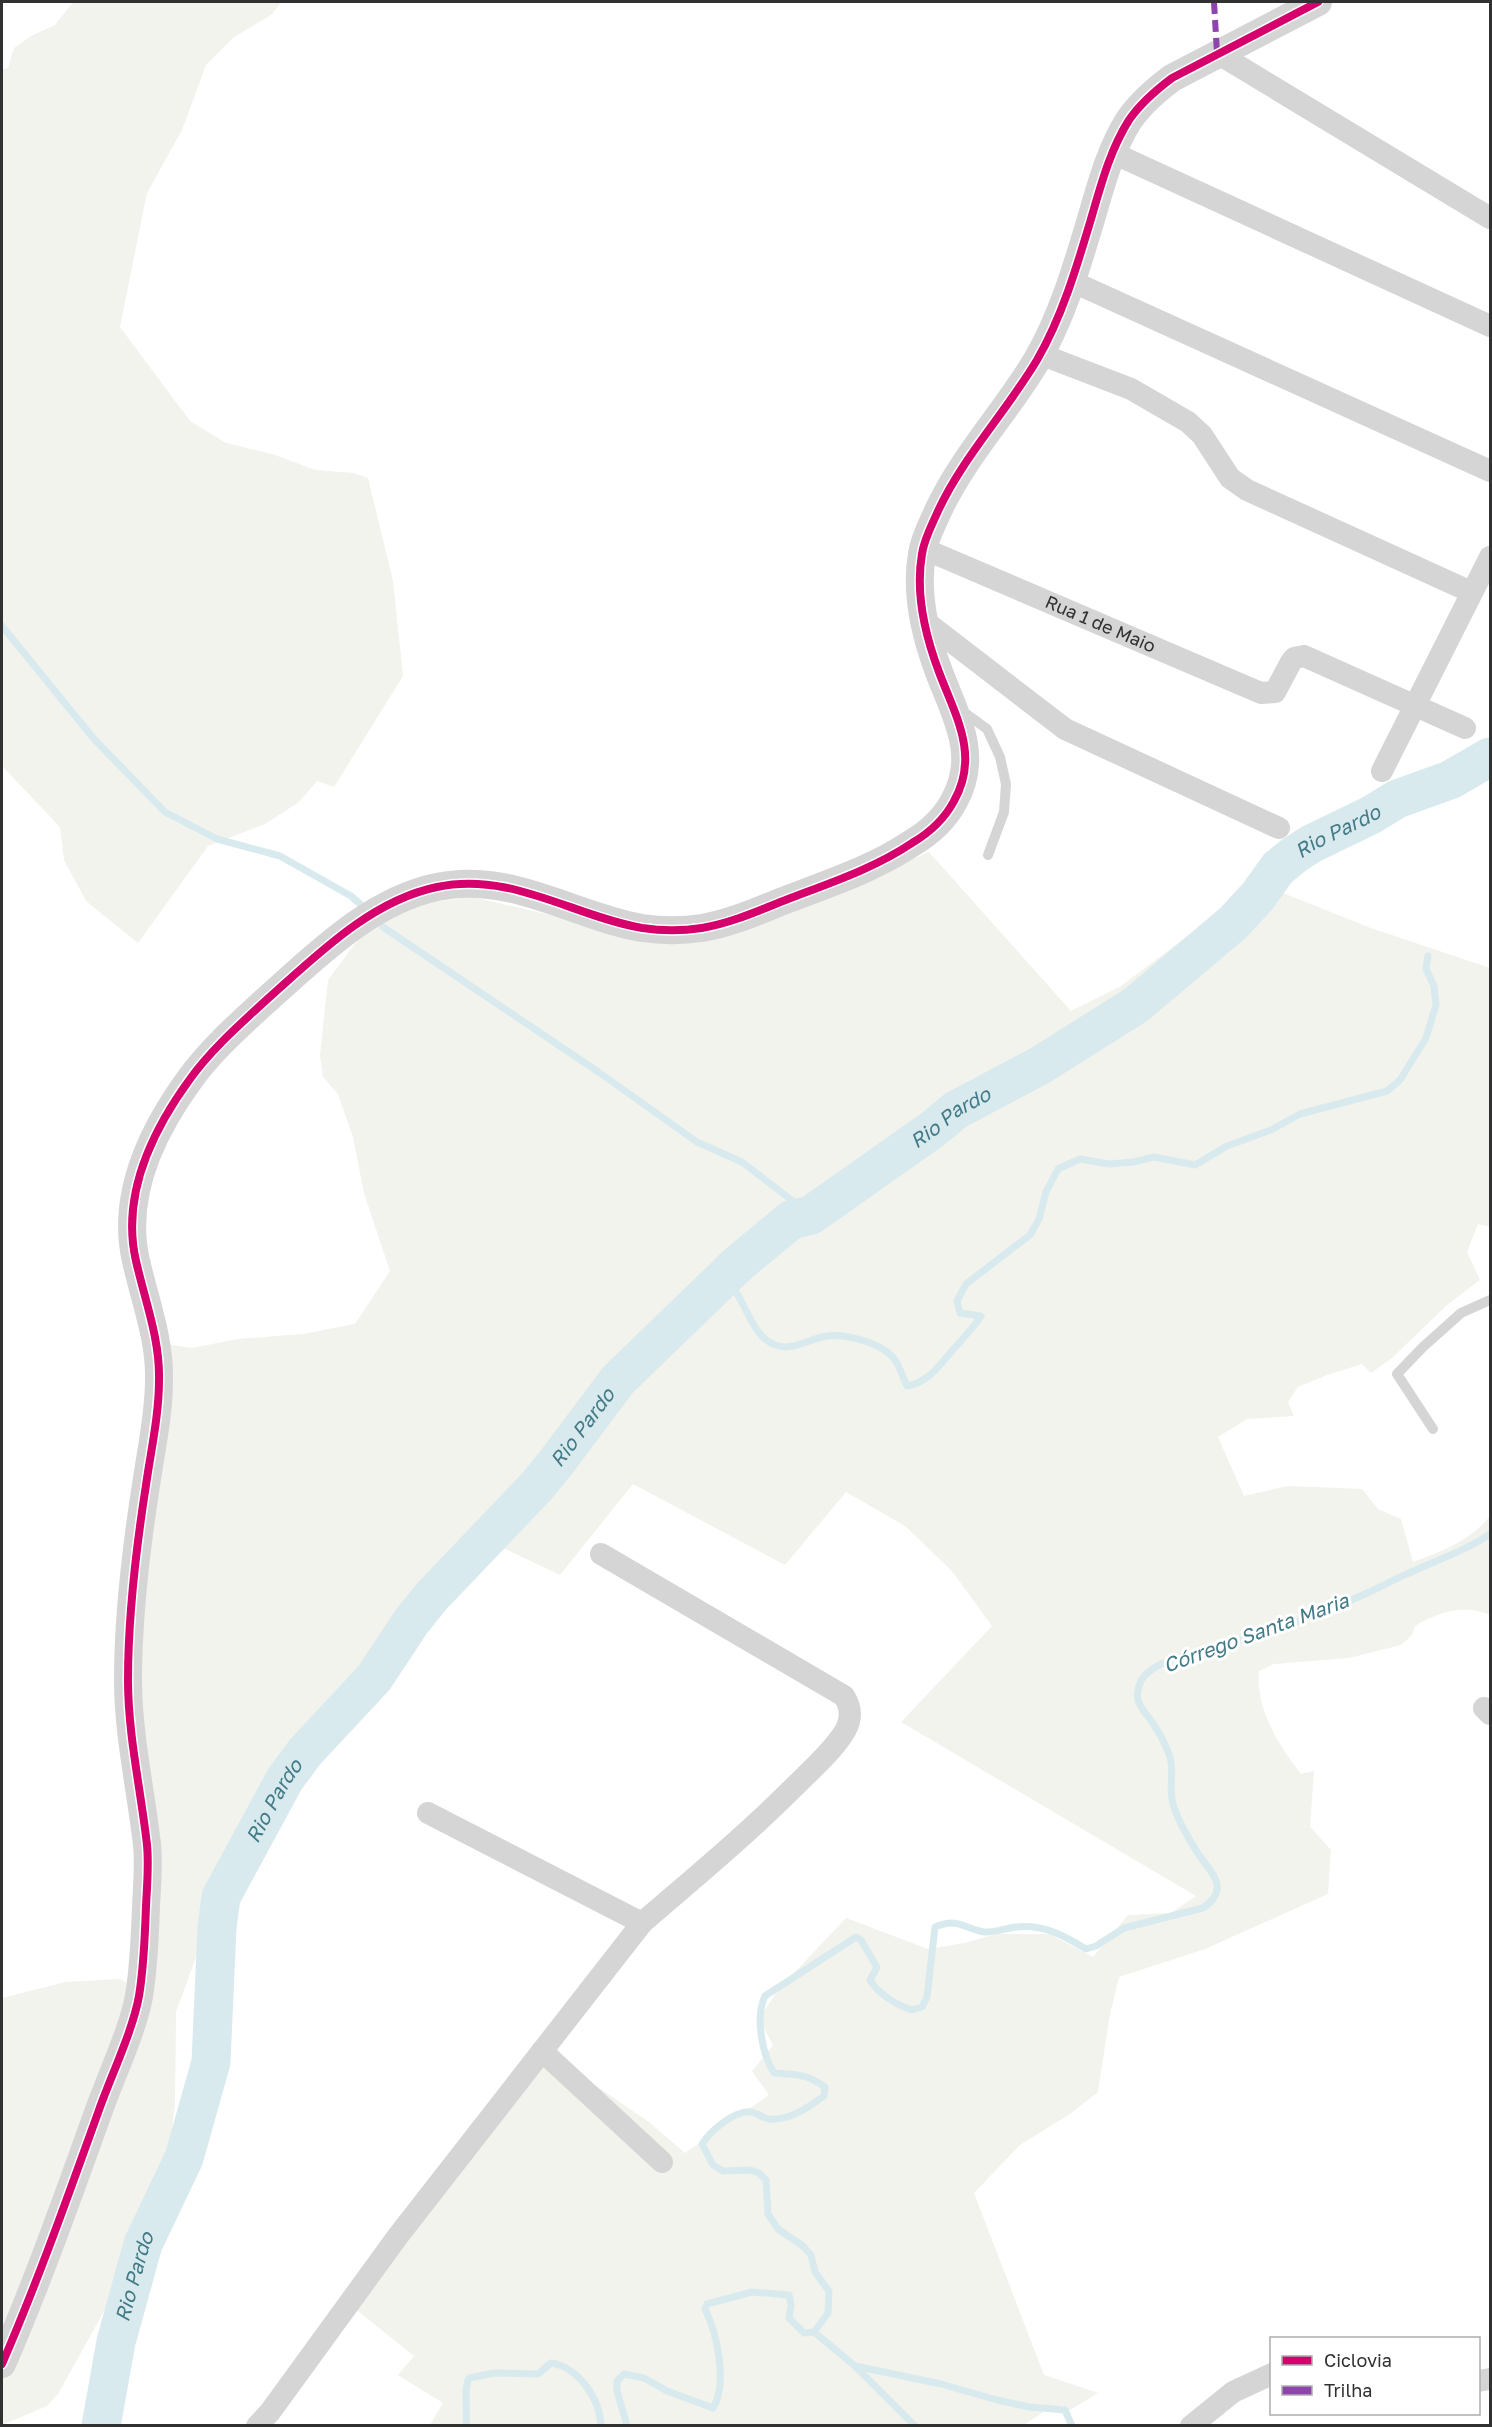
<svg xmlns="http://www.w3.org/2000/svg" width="1492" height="2427" font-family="'Golos Text',sans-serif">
<rect width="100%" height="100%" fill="#fff"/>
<path fill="#f1f3ec" d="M73 2H282L271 15 234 37 206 65 182 130 147 193 120 327 190 421 226 443 275 455 315 470 354 473 368 478 393 581 403 676 334 787 317 781 299 802 265 824 208 846 138 943 86 901 64 860 60 827 2 766V70L8 68 14 48 31 36 55 25Z
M929 852 1071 1011 1121 986 1258 883 1368 927 1490 968V1227L1478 1224 1467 1252 1480 1280 1447 1305 1392 1358 1371 1373 1362 1364 1327 1375 1298 1387 1288 1402 1294 1416 1247 1419 1218 1437 1244 1496 1288 1486 1362 1489 1378 1509 1401 1519 1413 1562C1443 1551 1470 1541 1490 1516V1615C1464 1604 1438 1612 1415 1626L1412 1635 1401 1645 1349 1658 1274 1664 1259 1671C1255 1708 1279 1746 1301 1774L1314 1771 1310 1827 1331 1850 1328 1894 1205 1949 1119 1977 1109 2019 1098 2092 1070 2114 1020 2145 974 2193 1044 2375 1098 2393 1070 2410H1046L1024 2425H430L443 2403 398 2375 414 2356 349 2304 542 2049 649 2122 685 2153 769 2095 752 2071 773 2045 759 2019 778 1990 846 1918 928 1949 965 1943 996 1934H1049L1093 1957 1128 1915 1171 1913 1196 1896 901 1722 992 1626 952 1571 905 1526 846 1492 785 1565 633 1484 560 1575 480 1537 409 1642 301 1758 217 1899 176 2012 175 2103 169 2154 160 2183 113 2295 58 2394 47 2406 2 2425V1998L66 1982 120 1979 138 1990 133 1619 165 1344 192 1348 238 1339 303 1334 355 1324 390 1271 364 1193 353 1137 338 1094 323 1077 320 1055 328 980 381 909 472 897 663 941 756 926Z"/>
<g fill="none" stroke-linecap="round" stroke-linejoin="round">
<path stroke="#d9eaee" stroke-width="7" d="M2 626 94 739 165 812 217 839 280 856 351 896 367 910
M383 927 597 1071 697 1142 742 1162 811 1215
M714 1286 733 1288C745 1303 750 1326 765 1339 788 1357 806 1339 827 1336 846 1333 884 1344 895 1360 900 1367 903 1378 907 1386 932 1382 943 1359 960 1342 967 1333 975 1326 981 1316L960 1313 957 1301 966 1284 1030 1235 1039 1219 1046 1192 1058 1169 1080 1159 1109 1164 1133 1162 1154 1157 1195 1165 1227 1146 1271 1130 1300 1114 1387 1091 1400 1080 1426 1038 1436 1005 1434 986 1426 969 1428 956
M814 2332 855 2366 915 2426
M855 2366 941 2384 997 2400 1029 2407 1065 2410 1072 2426
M466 2426C468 2410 463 2391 469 2378L494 2373 538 2374 551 2363C578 2367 600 2398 601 2426
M627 2426 617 2391V2381L624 2374 644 2378 667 2391 713 2408C728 2384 717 2333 705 2309L707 2304 752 2292 789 2295 791 2305 789 2318 804 2333 814 2332 828 2313 829 2291 815 2272 811 2255 803 2246 778 2229 768 2214 766 2180 759 2173 750 2170 723 2171 713 2165 702 2144C710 2131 735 2110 751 2112 757 2113 763 2118 769 2119 789 2121 809 2107 824 2096L825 2087C805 2073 797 2075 774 2073 762 2054 755 2017 765 1996L856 1937 861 1940 877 1967 870 1980C878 1994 897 2005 912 2010L922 2007 927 1997 935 1927C960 1917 964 1929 984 1932 994 1933 1006 1928 1016 1927 1043 1924 1063 1935 1086 1949L1096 1946 1124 1928 1203 1908C1232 1888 1210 1872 1197 1852 1188 1837 1175 1816 1172 1799 1169 1784 1175 1769 1169 1754 1165 1744 1160 1734 1154 1725 1144 1709 1131 1703 1141 1681 1152 1660 1196 1653 1218 1647 1272 1632 1325 1613 1376 1589 1387 1584 1397 1578 1409 1573 1437 1560 1465 1551 1490 1534"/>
<path stroke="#d9eaee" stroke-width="39" id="s1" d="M101 2426 116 2342 143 2244 184 2158 211 2062 217 1928 221 1897 285 1779 305 1752 374 1678 411 1622 432 1596 537 1486 558 1460 618 1380 739 1263 791 1220 811 1215 933 1129 956 1110 1039 1066 1136 1005 1233 923 1258 896 1278 868 1294 855 1311 844 1371 815 1397 799 1450 780 1490 757"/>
<path stroke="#d5d5d5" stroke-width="10" d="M961 710 987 729 1000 757 1006 784 1004 812 988 855
M1433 1429 1397 1374 1423 1347 1461 1313 1490 1300"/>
<g stroke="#d5d5d5" stroke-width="22">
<path d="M1217 53 1490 218"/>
<path d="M1113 153 1490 326"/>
<path d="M1071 281 1490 471"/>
<path d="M1040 354 1131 389 1188 422 1202 435 1230 478 1247 490 1471 592"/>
<path id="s2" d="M922 548 1261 693 1275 692 1291 662 1294 658 1304 656 1465 728"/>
<path d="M922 619 1065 729 1279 828"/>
<path d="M1382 771 1490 557"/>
<path d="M601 1554 844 1696C851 1707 852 1719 845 1731 834 1750 809 1772 793 1788 745 1836 693 1879 642 1923"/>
<path d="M1484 1708 1490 1714"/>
<path d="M542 2051 662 2162"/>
<path d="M1478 2381 1490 2379"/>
<path d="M257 2426 270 2412 398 2236 642 1923 428 1813"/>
<path d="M1191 2426 1233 2392 1272 2374"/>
</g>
<path stroke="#d5d5d5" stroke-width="28" d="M2 2364C38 2281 68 2196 99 2110 111 2076 133 2030 139 1996 144 1966 145 1936 146 1906 147 1886 149 1865 147 1845 141 1791 128 1735 128 1680 128 1614 136 1549 146 1485 151 1450 159 1415 159 1380 160 1339 145 1301 136 1261 121 1196 152 1131 190 1079 210 1051 238 1026 263 1003 314 958 369 901 437 887 510 871 573 916 642 928 662 931 682 931 702 928 732 923 760 910 788 899 830 883 875 868 912 843 929 833 945 818 954 801 980 755 955 715 939 672 925 635 915 594 922 554 924 539 932 525 938 511 963 457 1006 412 1037 360 1062 317 1077 266 1091 219 1101 185 1110 150 1129 120 1140 104 1156 90 1172 78L1318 2"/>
<path stroke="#8e44ad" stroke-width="6" stroke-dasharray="12 6" stroke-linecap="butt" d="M1214 2 1217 53"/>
<g stroke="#fff" stroke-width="11">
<path id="cycleway" d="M2 2364C38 2281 68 2196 99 2110 111 2076 133 2030 139 1996 144 1966 145 1936 146 1906 147 1886 149 1865 147 1845 141 1791 128 1735 128 1680 128 1614 136 1549 146 1485 151 1450 159 1415 159 1380 160 1339 145 1301 136 1261 121 1196 152 1131 190 1079 210 1051 238 1026 263 1003 314 958 369 901 437 887 510 871 573 916 642 928 662 931 682 931 702 928 732 923 760 910 788 899 830 883 875 868 912 843 929 833 945 818 954 801 980 755 955 715 939 672 925 635 915 594 922 554 924 539 932 525 938 511 963 457 1006 412 1037 360 1062 317 1077 266 1091 219 1101 185 1110 150 1129 120 1140 104 1156 90 1172 78L1318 2"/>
</g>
<use href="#cycleway" stroke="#d6006c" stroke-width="8"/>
</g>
<g text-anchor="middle" stroke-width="6" stroke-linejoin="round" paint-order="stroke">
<g font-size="18" fill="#313131" stroke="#fff">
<text dy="6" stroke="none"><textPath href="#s2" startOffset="194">Rua 1 de Maio</textPath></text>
</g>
<g font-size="20" font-style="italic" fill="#427a87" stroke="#fff">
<text dy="7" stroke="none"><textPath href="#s1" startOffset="2115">Rio Pardo</textPath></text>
<text dy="7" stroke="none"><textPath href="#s1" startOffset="1629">Rio Pardo</textPath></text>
<text dy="7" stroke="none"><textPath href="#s1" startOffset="1143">Rio Pardo</textPath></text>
<text transform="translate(1256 1633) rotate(-20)" y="7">Córrego Santa Maria</text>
<text dy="7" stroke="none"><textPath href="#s1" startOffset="657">Rio Pardo</textPath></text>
<text dy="7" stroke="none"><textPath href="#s1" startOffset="153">Rio Pardo</textPath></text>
</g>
</g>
<rect width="1492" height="2427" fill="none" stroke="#313131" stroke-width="6"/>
<rect x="1270" y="2337" width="210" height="78" fill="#ffffff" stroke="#adadad" stroke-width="1.5"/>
<rect x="1282" y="2356" width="30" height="9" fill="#d6006c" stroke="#adadad" stroke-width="1.5"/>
<text x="1324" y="2367" font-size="18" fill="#313131">Ciclovia</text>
<rect x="1282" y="2386" width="30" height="9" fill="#8e44ad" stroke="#adadad" stroke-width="1.5"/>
<text x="1324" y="2397" font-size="18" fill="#313131">Trilha</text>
</svg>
